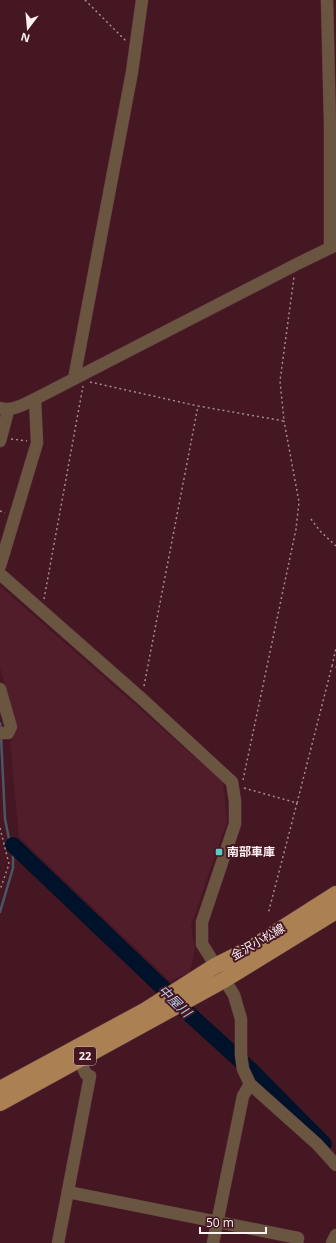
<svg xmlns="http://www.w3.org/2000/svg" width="336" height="1243" font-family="'Open Sans','Noto Sans JP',sans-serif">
<rect width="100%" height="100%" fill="#441722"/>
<path fill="#521d2b" d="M0 586 223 782 227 822 191 925 195 949 190 972 170 981 19 837 10 743 18 729 0 668Z"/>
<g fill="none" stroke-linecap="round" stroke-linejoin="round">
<path stroke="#4c5566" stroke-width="2.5" d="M0 723 1 729
M0 912 13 868V845L9 839 5 819 1 736"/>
<path stroke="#001229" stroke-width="16" d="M13 845 164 989 187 1012 253 1072 324 1144"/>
<g stroke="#5e363f" stroke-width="13">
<path id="minor" d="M327 0 330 124V248
M74 379 132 72 142 0
M0 408C12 412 24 404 35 399L295 265 336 245
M0 441 7 415 6 410
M0 566 37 443 35 399
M0 574 142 699 232 782 235 801V824L202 922V944L234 995 241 1019V1055L243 1069 250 1084 317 1144 336 1165
M0 689 11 727 8 733H0
M68 1192 298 1238 297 1243
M58 1243 90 1076 86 1074 79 1060
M213 1243 243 1096 250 1084
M332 1243 336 1235"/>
</g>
<g stroke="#5e363f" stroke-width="17">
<path id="major" d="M0 1089 146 1010 215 966 253 947 336 894
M0 1103 224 980 336 911"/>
</g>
<path stroke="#a78b92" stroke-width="1.5" stroke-dasharray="2 3" stroke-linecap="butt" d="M85 0 126 41
M90 382 198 406
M11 439 27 441
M0 511 5 513
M311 519 320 531 336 546
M44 599 83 386
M332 666 336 648
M144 686 198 406 284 421 280 381 294 277
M243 780 296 529 299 502 284 421
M244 788 297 803 268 914
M297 803 332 666 336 667
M0 828 9 864 0 890"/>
<use href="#minor" stroke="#6a5540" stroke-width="12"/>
<use href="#major" stroke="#ab8153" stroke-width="16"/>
</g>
<rect fill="#56cec4" stroke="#441722" stroke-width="1.5" x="215" y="848" width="8" height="8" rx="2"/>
<g text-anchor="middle" stroke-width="4" stroke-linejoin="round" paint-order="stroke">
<rect fill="#441722" stroke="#c6b0b4" stroke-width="1" x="74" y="1047" width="22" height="18" rx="3"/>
<g font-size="11" font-weight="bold" fill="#fef1f3">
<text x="85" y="1060">22</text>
</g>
<g font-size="12" font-weight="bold" fill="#fef1f3" stroke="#441722" text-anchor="start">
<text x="227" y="856">南部車庫</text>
</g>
<g font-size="12" fill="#fef1f3" stroke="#441722">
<text transform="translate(258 942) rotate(-30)" y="4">金沢小松線</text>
</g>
<g font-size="13" font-style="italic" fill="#b7d4f0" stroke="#441722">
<text transform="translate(175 1001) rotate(44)" y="5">中屋川</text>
</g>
</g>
<g transform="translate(28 28) rotate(196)" stroke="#441722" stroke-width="3" paint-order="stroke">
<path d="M0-3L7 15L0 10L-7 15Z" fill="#fef1f3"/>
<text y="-6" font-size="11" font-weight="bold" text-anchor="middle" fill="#fef1f3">N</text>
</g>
<path d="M200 1227v6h66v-6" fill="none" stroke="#fef1f3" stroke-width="2"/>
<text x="206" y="1227" font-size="12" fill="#fef1f3" stroke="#441722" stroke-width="3" paint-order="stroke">50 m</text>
</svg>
